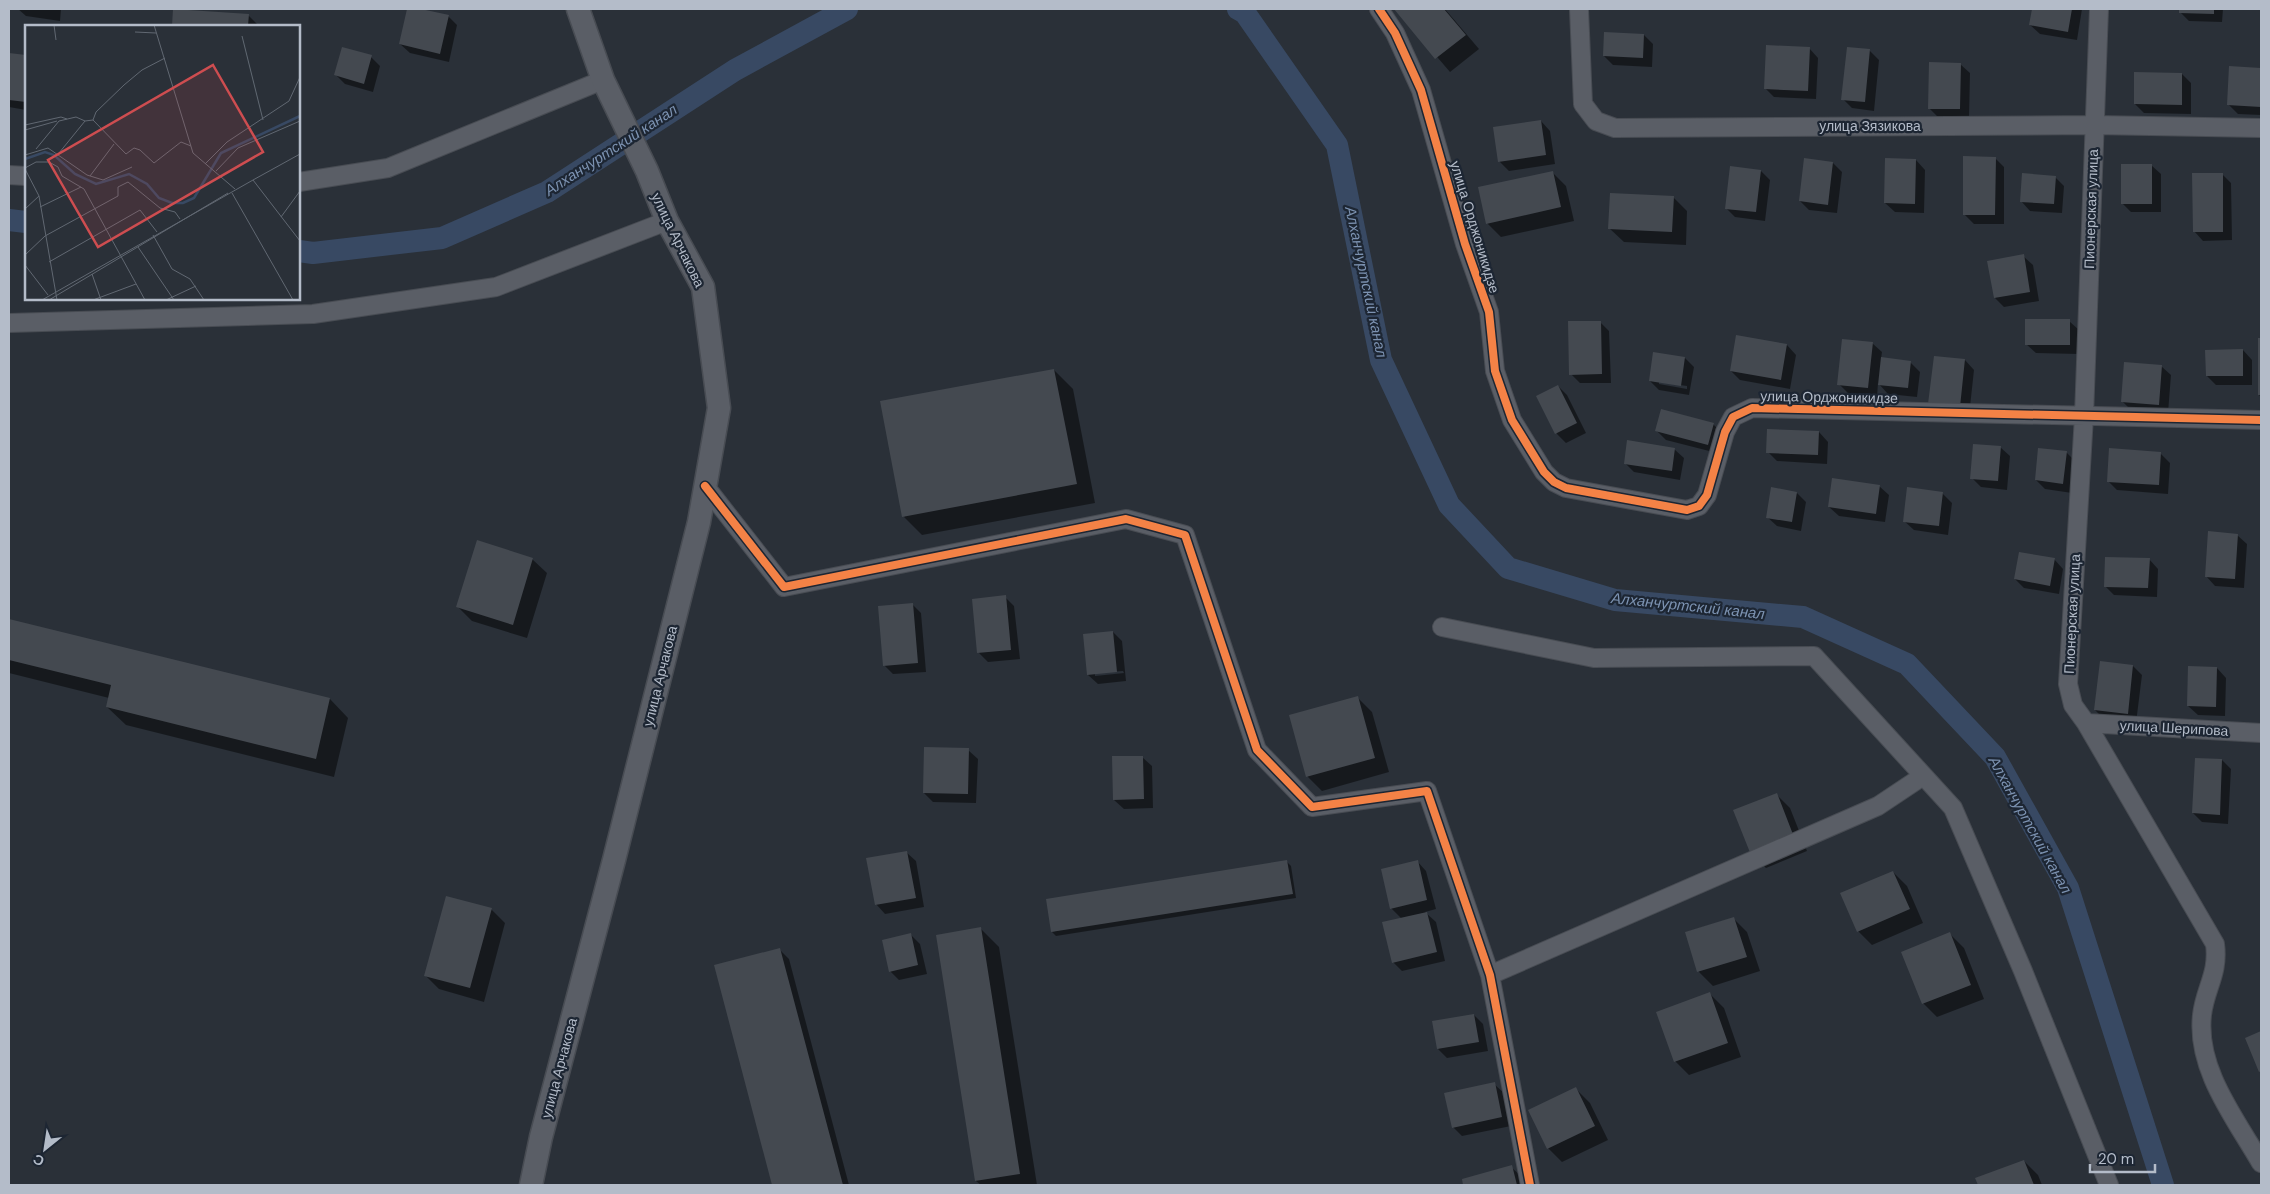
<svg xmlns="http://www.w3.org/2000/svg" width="2270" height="1194" font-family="'DM Sans',sans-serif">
<rect width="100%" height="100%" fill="#2a3038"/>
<path fill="#0007" fill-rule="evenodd" d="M18 9H61L60 21 26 16Z
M408 9 448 16 457 25 449 62 410 53 400 44Z
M1396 9H1445L1479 49 1450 72Z
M2033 9H2082L2077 40 2040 34 2030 25Z
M2180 9H2223L2222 22 2189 21 2180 12Z
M174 10 248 15 259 26H173Z
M1644 35 1653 44 1652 67 1613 65 1604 56Z
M1809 48 1818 58 1816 99 1774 97 1765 88Z
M1869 50 1879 60 1874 111 1852 108 1843 99Z
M9 54 26 57V110L9 107Z
M371 57 380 66 373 92 345 84 336 75Z
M1960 64 1970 73 1969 118 1938 117 1929 108Z
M2230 68 2261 69V115L2238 114 2229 105Z
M2182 74 2191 83V114L2144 113 2135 104Z
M1541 121 1550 131 1555 164 1509 171 1500 162 1495 128Z
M1995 158 2004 167V224H1974L1964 214Z
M1916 160 1925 170 1924 213 1895 212 1885 203Z
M1833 163 1842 172 1837 213 1809 210 1800 201Z
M2151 165 2161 174V212H2131L2122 203Z
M1761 171 1770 180 1765 221 1735 217 1726 208Z
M1552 172 1566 186 1574 221 1501 237 1487 223Z
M2222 174 2231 183 2232 240 2203 241 2194 231Z
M2055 177 2064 186 2062 213 2030 211 2021 201Z
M1673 197 1687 211 1686 245 1624 242 1609 228Z
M2023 256 2033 265 2039 301 2004 307 1995 298Z
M2069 321 2079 330 2078 354 2036 353 2026 344Z
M1600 322 1609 331 1611 383H1580L1571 374Z
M2259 340H2261V397L2259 395Z
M1872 343 1882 352 1881 359 1910 362 1920 372 1917 397 1888 394 1878 383 1877 397 1848 393 1839 384Z
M1787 345 1796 355 1790 389 1740 380 1731 371Z
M2243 350 2252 360V385H2216L2207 376Z
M1685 358 1694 367 1689 395 1659 390 1650 381ZM1659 382 1687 386V389L1659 384Z
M1965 360 1974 370 1969 416 1938 412Z
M2161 366 2171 375 2168 413 2131 410 2122 401Z
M1054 370 1073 389 1095 503 922 535 904 517Z
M1558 386 1567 395 1586 433 1566 443 1557 434 1538 396Z
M1713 424 1722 433 1717 453 1666 440 1657 431Z
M1819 432 1828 442 1827 464 1777 461 1768 452Z
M2000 447 2010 456 2007 490 1981 487 1972 478Z
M1674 449 1684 458 1680 480 1634 472 1625 463Z
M2040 449 2067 453 2076 462 2072 493 2045 489 2036 480Z
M2160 453 2170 463 2168 494 2117 490 2108 481Z
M1879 486 1889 495 1885 522 1839 516 1829 507Z
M1797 493 1806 502 1801 531 1777 526 1767 517Z
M1942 493 1952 503 1948 535 1914 530 1904 521Z
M2237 535 2247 544 2244 588 2215 586 2206 576Z
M532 559 547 573 527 638 472 621 458 607Z
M2054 559 2063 569 2059 594 2024 588 2015 579Z
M2149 559 2158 569 2157 597 2114 595 2105 586Z
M1005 597 1014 606 1020 659 988 662 979 653Z
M912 604 921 613 926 672 893 674 884 665Z
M9 620 330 699 348 718 334 777 126 725 107 707 109 698 9 673Z
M1113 632 1122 641 1126 681 1098 684 1088 675ZM1123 671 1124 673 1095 676V673Z
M2133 666 2142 675 2136 723 2104 719 2095 710Z
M2217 668 2226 678 2225 716 2198 715 2188 706Z
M1358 698 1372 712 1389 772 1322 791 1308 777 1291 716Z
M968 750 978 759 976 803 933 802 924 793Z
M1142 757 1152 766 1153 808 1124 809 1114 800Z
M2222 760 2231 769 2228 824 2202 822 2193 813Z
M1776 794 1790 808 1807 851 1766 868 1752 854Z
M906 852 916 861 924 907 885 914 876 904Z
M1417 861 1426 871 1436 909 1425 912 1436 922 1445 961 1402 971 1393 962 1402 919 1391 908Z
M1287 862 1291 866 1296 898 1056 936 1052 932Z
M1893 872 1907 886 1923 923 1872 945 1858 931Z
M491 909 505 923 484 1002 439 989 425 975Z
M1733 918 1747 932 1760 971 1713 986 1699 972 1686 932Z
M981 929 999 947 1037 1185H981L976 1181Z
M1950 934 1964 948 1984 999 1937 1017 1923 1003Z
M911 935 920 944 927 974 899 980 890 971Z
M779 949 789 959 849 1185H773L716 966Z
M1710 994 1724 1008 1741 1057 1689 1075 1675 1061Z
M1474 1015 1483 1024 1488 1051 1447 1058 1438 1049Z
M1494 1084 1504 1093 1511 1126 1462 1136 1453 1127Z
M1576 1089 1590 1103 1608 1140 1562 1162 1548 1148 1530 1111Z
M2024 1161 2038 1175 2042 1185H1979L1977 1179Z
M1511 1167 1521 1176 1523 1185H1465L1463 1180Z"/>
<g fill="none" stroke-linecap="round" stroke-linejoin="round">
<path stroke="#384963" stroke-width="22" d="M1238 9 1245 13 1337 145 1381 360 1449 505 1508 568 1615 600 1803 617 1907 664 1995 757 2068 888 2163 1185
M9 220 26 222
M299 251 313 253 442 238 547 192 735 70 847 9"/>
</g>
<path fill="#444950" d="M173 9 249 14 248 26H172Z
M407 9H421L449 15 440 54 399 44Z
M1394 9H1444L1466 35 1435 59Z
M2032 9H2072L2068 32 2029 25Z
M2179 9H2214V14L2179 13Z
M1604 32 1644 34 1643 58 1603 56Z
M1766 45 1810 47 1808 91 1764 89Z
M342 47 372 55 364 84 334 75Z
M1847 47 1870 49 1865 102 1841 100Z
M9 53 26 55V102L9 100Z
M1929 62 1961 63 1960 109H1928Z
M2229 66 2261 68V107L2227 105Z
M2134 72 2182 73V105L2134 104Z
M1541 120 1546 155 1498 162 1493 127Z
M1963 156 1996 157 1995 215H1963Z
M1804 158 1833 162 1828 205 1799 201Z
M1885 158 1916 159 1915 204 1884 203Z
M2121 164H2152V204H2121Z
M1730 166 1761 170 1756 212 1725 209Z
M1553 171 1561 207 1486 224 1478 187Z
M2022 173 2056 176 2054 204 2020 202Z
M2192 173H2223V232H2193Z
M1610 193 1674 196 1672 232 1608 229Z
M2024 254 2030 292 1994 298 1987 261Z
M2025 319H2070V345H2025Z
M1568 321H1601L1602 374 1569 375Z
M1736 335 1787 344 1781 380 1730 371Z
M2258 338H2261V395H2258Z
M1842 339 1873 342 1868 388 1837 385Z
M2243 349V376H2206L2205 350Z
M1653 352 1685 357 1681 386 1649 381Z
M1934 356 1965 359 1960 407 1928 404Z
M1881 357 1911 361 1908 388 1878 385Z
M2124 362 2162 365 2159 405 2121 402Z
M1054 369 1077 484 902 517 880 401Z
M1558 385 1577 423 1555 434 1536 396Z
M1661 409 1714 423 1708 445 1655 431Z
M1767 429 1819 431 1818 455 1766 453Z
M1627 440 1675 448 1672 471 1624 464Z
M1973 444 2001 446 1998 481 1970 479Z
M2038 448 2067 451 2063 484 2035 480Z
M2109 448 2161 452 2159 485 2107 482Z
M1832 478 1880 485 1876 514 1828 507Z
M1771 487 1797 492 1792 522 1766 518Z
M1907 487 1943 492 1939 526 1903 522Z
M2208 531 2238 534 2235 579 2205 577Z
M477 540 533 558 513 625 456 607Z
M2019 552 2055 558 2050 586 2014 579Z
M2105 557 2150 558 2148 588 2104 587Z
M1006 595 1011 650 977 653 972 599Z
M913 603 918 663 883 666 878 606Z
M9 619 330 698 316 759 106 707 111 685 9 660Z
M1113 631 1117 672 1087 675 1083 634Z
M2100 661 2133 665 2128 714 2094 710Z
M2188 666 2217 667 2216 707 2187 706Z
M1358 696 1375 758 1306 777 1289 715Z
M924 747 969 748 968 794 923 793Z
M1112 756H1143L1144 799 1113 800Z
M2195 758 2222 759 2220 815 2192 813Z
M1777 793 1794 837 1751 855 1733 810Z
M907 851 916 898 875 905 866 858Z
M1287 860 1293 894 1051 932 1046 899Z
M1418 860 1427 900 1390 909 1381 869Z
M1893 871 1910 909 1857 932 1840 893Z
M446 896 492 908 470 988 424 976Z
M1427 912 1437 952 1392 963 1382 922Z
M1734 917 1747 957 1697 972 1685 932Z
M981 927 1020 1174 975 1181 936 935Z
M1950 932 1971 985 1922 1004 1901 952Z
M911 933 918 965 889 972 882 940Z
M780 948 843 1185H772L714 965Z
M1710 992 1728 1043 1674 1062 1656 1012Z
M1474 1014 1479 1042 1437 1049 1432 1021Z
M2261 1031V1071L2259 1072 2245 1038Z
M1495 1082 1502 1117 1452 1128 1444 1093Z
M1576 1087 1595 1126 1547 1149 1528 1110Z
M2024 1160 2034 1185H1978L1975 1178Z
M1512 1165 1517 1185H1463L1462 1179Z"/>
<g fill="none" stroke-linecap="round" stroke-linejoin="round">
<g stroke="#484c53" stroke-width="20">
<path id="minor" d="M1379 9 1395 33 1421 90 1465 244 1489 312 1495 371 1512 420 1544 472 1554 482 1566 488 1687 510 1699 506 1707 495 1725 432 1733 417 1752 408 2261 420
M1579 9 1583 104 1596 121 1615 128 2094 125 2261 128
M2099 9 2084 416 2068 684 2073 705 2086 723 2215 944C2219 974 2205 988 2202 1015 2196 1069 2235 1118 2261 1163
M9 175 26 176
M299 182 388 168 603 80
M9 323 313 314 496 287 667 221
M705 486 784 587 1126 519 1185 535 1257 750 1312 807 1427 791 1490 975 1530 1185
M1442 627 1594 658 1814 656 1953 808 2023 971 2109 1185
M2086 723 2261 733
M1490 975 1878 806 1923 776"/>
</g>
<g stroke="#484c53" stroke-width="25">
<path id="tertiary" d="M531 1185 541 1137 614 860 699 522 719 408 703 287 667 221 647 171 603 80 578 9"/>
</g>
<use href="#minor" stroke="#5a5e66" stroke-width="18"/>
<use href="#tertiary" stroke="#5a5e66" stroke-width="22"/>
<g stroke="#1d2633" stroke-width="11">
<path id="cycleway" d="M1379 9 1395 33 1421 90 1465 244 1489 312 1495 371 1512 420 1544 472 1554 482 1566 488 1687 510 1699 506 1707 495 1725 432 1733 417 1752 408 2261 420
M705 486 784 587 1126 519 1185 535 1257 750 1312 807 1427 791 1490 975 1530 1185"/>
</g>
<use href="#cycleway" stroke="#f48246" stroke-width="8"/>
</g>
<g text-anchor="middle" stroke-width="4.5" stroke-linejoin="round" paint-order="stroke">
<g font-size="14" fill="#b4bcc9" stroke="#1d2633">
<text x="1870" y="131">улица Зязикова</text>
<text transform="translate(2091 209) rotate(-88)" y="5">Пионерская улица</text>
<text transform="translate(1475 227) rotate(73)" y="5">улица Орджоникидзе</text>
<text transform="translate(678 240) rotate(64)" y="5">улица Арчакова</text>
<text transform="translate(1829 397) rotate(1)" y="5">улица Орджоникидзе</text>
<text transform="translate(2072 614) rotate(-87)" y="5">Пионерская улица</text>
<text transform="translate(660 676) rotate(-76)" y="5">улица Арчакова</text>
<text transform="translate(2174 728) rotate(3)" y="5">улица Шерипова</text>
<text transform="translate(559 1068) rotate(-75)" y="5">улица Арчакова</text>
</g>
<g font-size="15" font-style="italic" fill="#7c92b1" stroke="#1d2633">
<text transform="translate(611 150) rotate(-33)" y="5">Алханчуртский канал</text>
<text transform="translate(1366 282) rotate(78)" y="5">Алханчуртский канал</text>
<text transform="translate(1688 606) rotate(6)" y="5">Алханчуртский канал</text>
<text transform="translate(2030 825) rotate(61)" y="5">Алханчуртский канал</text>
</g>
</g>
<g transform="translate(25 25)">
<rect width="275" height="275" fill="#2a3038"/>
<path fill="none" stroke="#384963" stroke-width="2.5" d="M0 134 20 127 29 130 50 149 71 159 104 149 122 159 134 173 147 178H158L169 173 196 128 275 91"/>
<path fill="none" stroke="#616872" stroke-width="1" d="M29 0 31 15M129 0 168 128 210 164M110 7 131 8M217 11 238 95M68 95 101 129 109 123 115 125 129 138 156 117 166 121M0 100 36 92 42 94M0 105 32 96M11 124 34 96 51 92 60 96 68 95 71 87 99 60 117 45 140 33M34 128 60 96M0 130 23 123 62 150 78 155 107 142M180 139 202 117 264 76 275 52M0 143 11 137H24L33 142 37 151 59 164 120 275M0 144 14 171 32 275M191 146 213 123 275 96M65 151 89 119M228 155 275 129M207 168 268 275M15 182 56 162M0 184 14 171M256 192 275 166M128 210 147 244 165 254 179 275M113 222 149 275M0 230 20 211 93 171V162L103 157 135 183 150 187 155 194M24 237 115 185 132 207M0 240 23 270M67 249 76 275M17 275 228 155 275 216M24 275 203 168M68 275 111 259M141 275 171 261"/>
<path fill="#ce4d50" fill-opacity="0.15" stroke="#ce4d50" stroke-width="2.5" d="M188 40 238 127 73 222 23 135Z"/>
<rect width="275" height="275" fill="none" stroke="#b4bcc9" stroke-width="2.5"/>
</g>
<rect width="2270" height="1194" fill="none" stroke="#b4bcc9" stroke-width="20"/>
<g transform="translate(45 1149) rotate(210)" stroke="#1d2633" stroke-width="4" paint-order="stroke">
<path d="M0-4L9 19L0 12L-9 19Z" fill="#b4bcc9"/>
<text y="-8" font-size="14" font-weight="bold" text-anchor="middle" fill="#b4bcc9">С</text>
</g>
<path d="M2090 1164v8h65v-8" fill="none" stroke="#b4bcc9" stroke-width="2.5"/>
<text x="2098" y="1164" font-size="15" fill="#b4bcc9" stroke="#1d2633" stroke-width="4" paint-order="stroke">20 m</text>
</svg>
